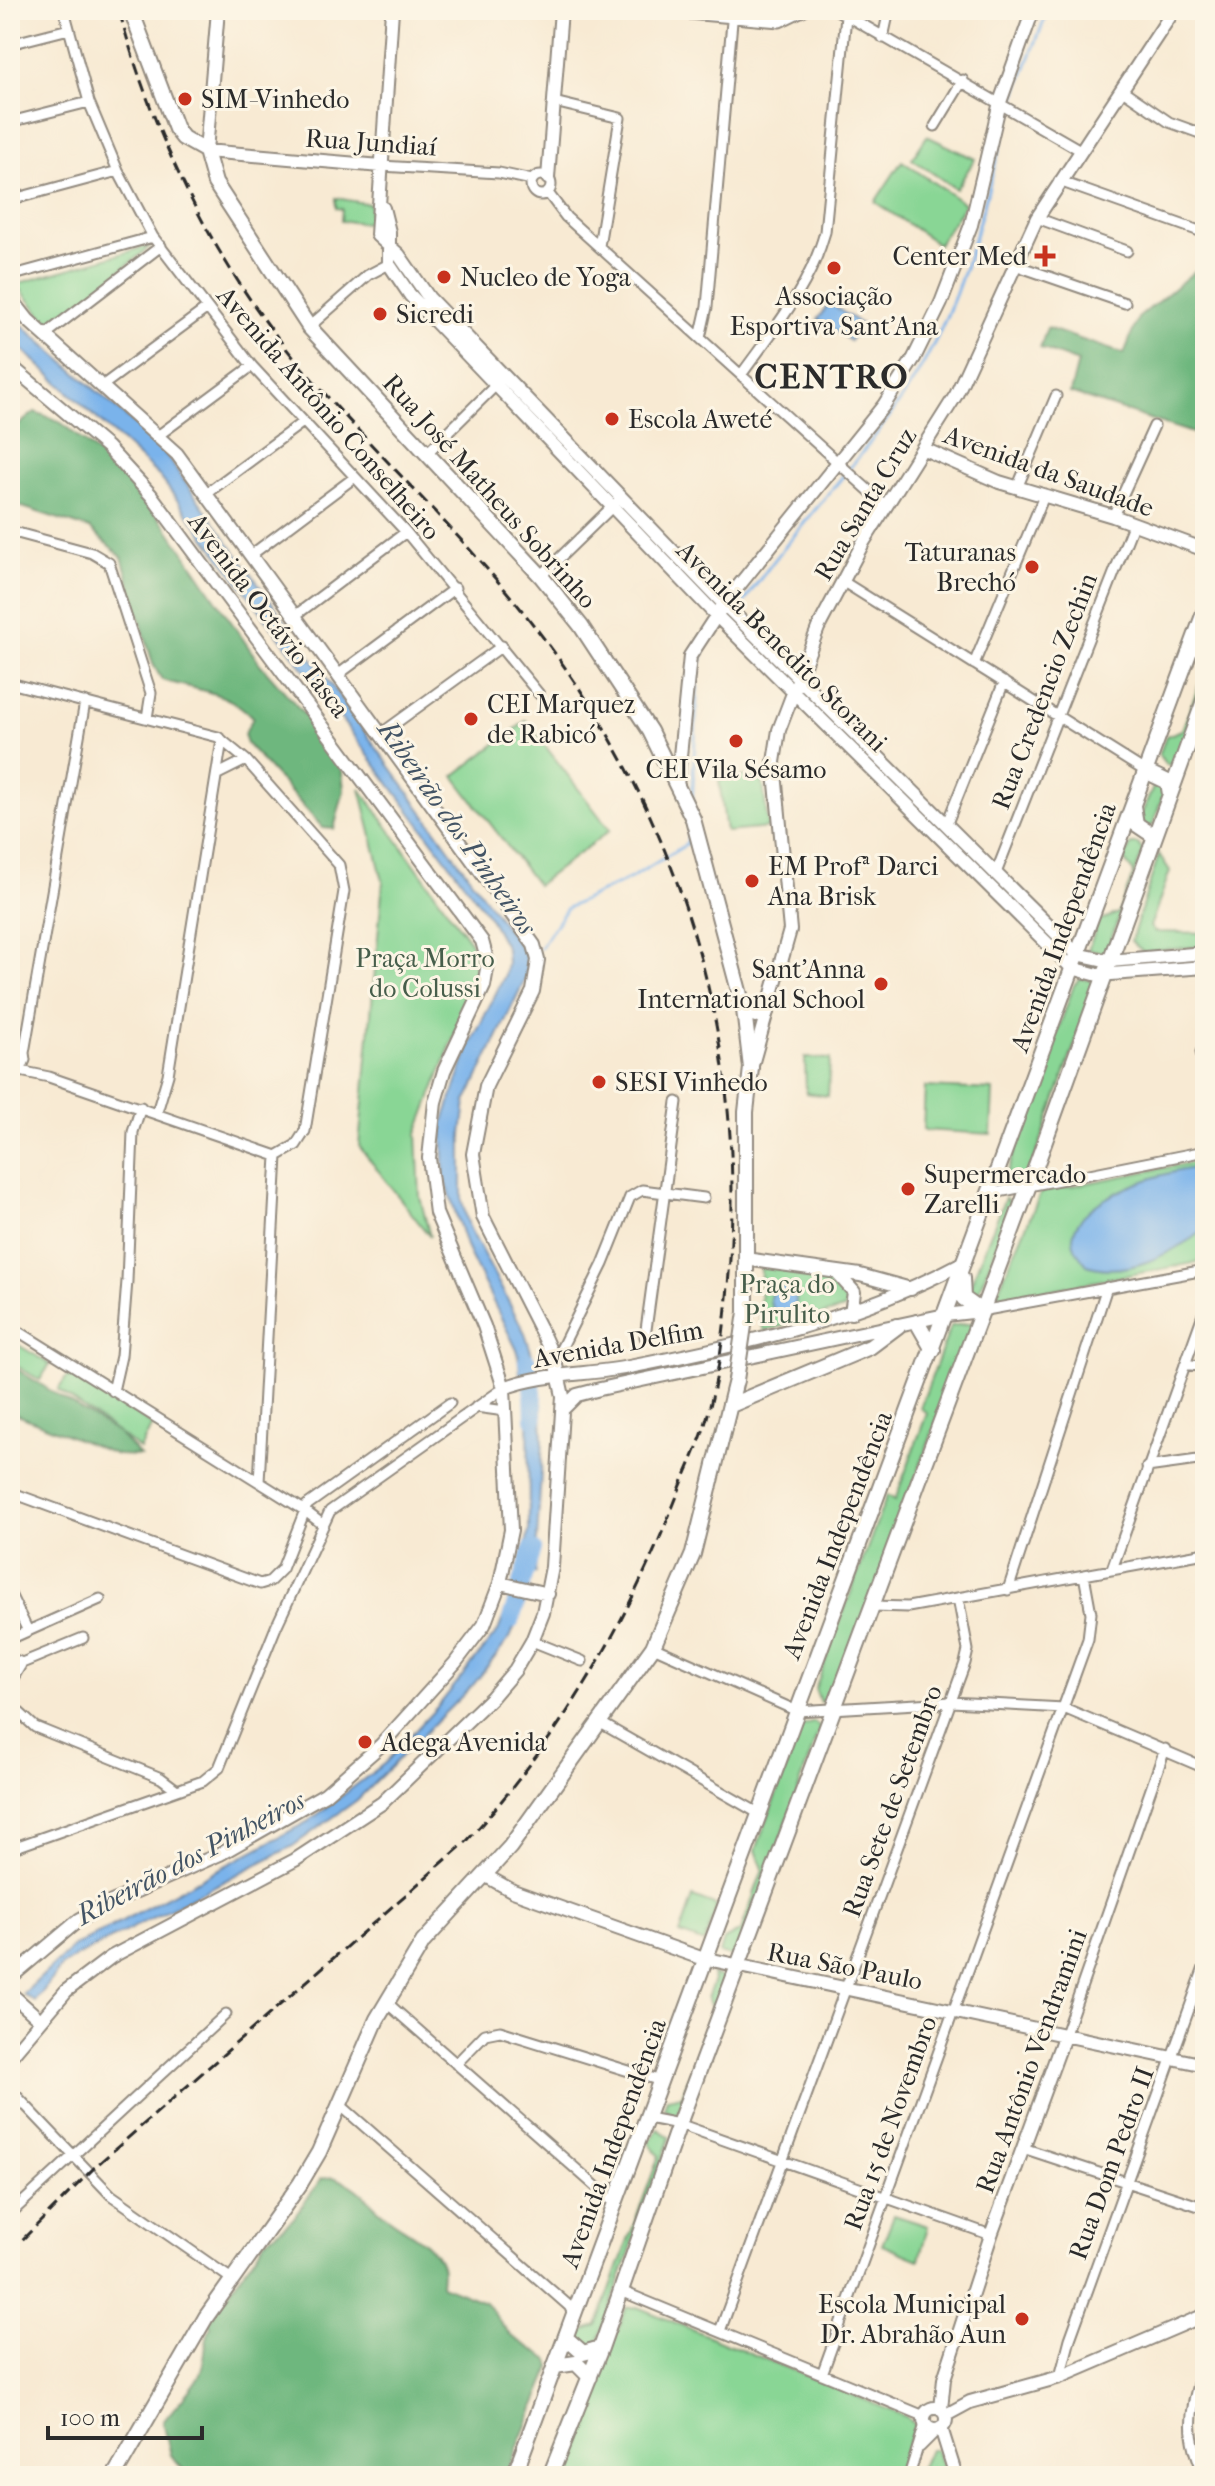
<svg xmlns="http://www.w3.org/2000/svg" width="1215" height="2486" font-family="'IM FELL French Canon',serif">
<rect width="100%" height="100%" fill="#fcf5e5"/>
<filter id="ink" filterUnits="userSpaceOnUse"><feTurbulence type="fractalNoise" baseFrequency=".0125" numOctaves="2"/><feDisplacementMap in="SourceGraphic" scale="16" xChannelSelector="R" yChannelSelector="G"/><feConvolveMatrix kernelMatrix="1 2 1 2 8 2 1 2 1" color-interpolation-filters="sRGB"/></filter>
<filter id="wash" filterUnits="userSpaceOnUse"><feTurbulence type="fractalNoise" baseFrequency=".006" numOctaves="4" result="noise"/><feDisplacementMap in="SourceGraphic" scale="32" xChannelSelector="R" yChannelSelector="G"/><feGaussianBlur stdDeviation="1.8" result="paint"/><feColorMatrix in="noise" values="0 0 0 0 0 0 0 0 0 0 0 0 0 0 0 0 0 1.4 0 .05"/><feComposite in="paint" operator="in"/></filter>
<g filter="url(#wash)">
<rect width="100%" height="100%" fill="#f8ead3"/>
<path fill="#89d695" stroke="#5a8060" stroke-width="2" d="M927 136 975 159 956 189 912 159Z
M902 161 965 204 938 244 875 202Z
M336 198 370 204 369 223 341 221 342 209 336 208Z
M152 245 51 327 16 284Z
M1205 669V689L1178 763 1166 765 1159 755 1166 736 1182 730Z
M526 721 610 830 537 885 454 776Z
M762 774 768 828 726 832 719 780Z
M1156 781 1166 786 1153 825 1147 828 1140 817Z
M360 788 471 943 475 964 474 984 417 1134 420 1197 430 1237 359 1146 383 881Z
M1131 844H1138L1143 851 1107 950 1103 953 1088 950 1099 921 1118 913 1134 873 1124 860Z
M1159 854 1170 871 1150 927 1155 932 1205 933V946L1143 952 1131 941Z
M1081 978 1097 982 1026 1183 1002 1187 1074 985Z
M805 1058 830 1059 828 1096 806 1093Z
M925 1087 993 1090 991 1134 923 1130Z
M1205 1160V1261L994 1300 1041 1192Z
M1005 1198 1012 1205 975 1301 967 1293Z
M761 1266C792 1272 832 1271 852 1297L844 1309 764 1331 760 1318Z
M973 1323 835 1696 820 1702 815 1689 887 1495 895 1500 927 1413 920 1408 951 1326Z
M15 1343 50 1364 40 1380 10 1362Z
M70 1372 152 1425 140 1449 58 1390Z
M814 1722 820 1727 739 1958 720 1953 724 1940 741 1931 763 1869 756 1850 801 1727Z
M693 1897 717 1906 704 1943 680 1934Z
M712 1974 730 1980 676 2116 664 2108 667 2098 682 2095 713 2011 707 1998 714 1980Z
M658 2129 670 2137 597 2345 584 2348 579 2333 597 2325 659 2156 649 2142Z
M894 2215 928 2226 919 2260 882 2245Z
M637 2307 907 2417 915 2425 895 2476H565L626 2308Z
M929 2449H935L947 2476H917Z"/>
<path fill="#6eb77e" stroke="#4c7154" stroke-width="2" d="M1195 271 1205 275V437L1070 393 1078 362 1040 348 1047 328 1124 354 1138 318Z
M35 412 59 421 121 473 166 526 260 664 320 732 342 771 344 790 334 829 323 828 247 744 244 734 253 718C229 691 195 690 162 680L153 664 122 557 90 529 10 503V432Z
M10 1365 119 1434 140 1456 117 1455 10 1412Z
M333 2177C363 2187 367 2202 389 2218 406 2231 434 2243 441 2265 443 2271 441 2279 441 2285L485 2302 511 2336 549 2360 551 2367 506 2476H188L171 2455 163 2422C174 2407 190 2392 199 2376 208 2359 202 2344 211 2327L208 2322 265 2241 293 2219 321 2179Z"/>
<path fill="#7ab3eb" stroke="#526f8b" stroke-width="2" d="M829 303 861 324 850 341 818 319Z
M10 309 21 324 160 447 525 954 527 975 466 1102 462 1134V1201L469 1227 525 1333 537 1370 520 1374 518 1352 467 1249 444 1176 443 1123 470 1045 505 975 507 963 506 948 490 918 160 477 10 338Z
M1205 1167V1230C1172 1252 1128 1279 1087 1265 1081 1257 1072 1248 1073 1237 1077 1197 1171 1168 1205 1167Z
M770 1300a13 13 0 1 1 26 0a13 13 0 1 1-26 0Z
M541 1395 543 1440 535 1573 522 1571 529 1529 528 1396Z
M512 1595 526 1600 510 1638 473 1685 357 1800 293 1846 77 1956 61 1967 35 2002 23 1994 73 1947 309 1821 385 1763 439 1705 498 1631Z"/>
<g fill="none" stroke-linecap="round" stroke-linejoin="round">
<path stroke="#7ab3eb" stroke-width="3" d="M744 602C800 519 877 448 926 359 967 284 984 200 1008 118 1019 82 1035 46 1048 10
M692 805 698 670 704 650
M540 948 567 908 631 878 687 844 689 828"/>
<path stroke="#7ab3eb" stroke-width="18" d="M527 1361 533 1392 534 1419
M511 1620 532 1549"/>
</g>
</g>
<g filter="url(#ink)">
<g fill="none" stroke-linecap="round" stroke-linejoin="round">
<g stroke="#928a7f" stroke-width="13">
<path id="street" d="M64 10 89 102 118 171 153 237 252 366 406 532 539 694
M643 10 780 22 805 10
M837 10 1080 150
M883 38 889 10
M10 44 69 29
M1121 89 1169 122 1205 135
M554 102 620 118 599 246
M10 122 89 102
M935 126 963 80
M381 166 499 173 532 180
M531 185a10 10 0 1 1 20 0a10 10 0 1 1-20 0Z
M1059 181 1205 233
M548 193 566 217 886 506
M10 200 118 171
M1037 218 1127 251
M1015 265 1125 303
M10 276 153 237
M309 327 368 275 389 264
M45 335 161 246
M700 338 707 307 733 10
M741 375C774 329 810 287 825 232L846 16
M102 386 206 309
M159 435 252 366
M426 454 500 381
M1017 488 1056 396
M207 493 303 422
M1113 516 1154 426
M10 531 92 553 109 563 151 693 147 718
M251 555 355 477
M541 576 616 503
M842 581 1145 771
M296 615 406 532
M974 664 1044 496
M339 674 455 588
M10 683 218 737 246 760 339 865 344 891 305 1131 296 1145 277 1156
M382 733 502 646
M218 774 246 760
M947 823 1004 682
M996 873 1133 525
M10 1041 24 1053 25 1060 20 1071H10
M1201 1052 1205 1074
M24 1053 85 702
M20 1071 49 1077 277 1156
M157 1112 168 1075 222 740
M989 1194 1205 1151
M981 1311 1205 1270
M10 1326 304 1510 322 1524
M645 1337 677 1102
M555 1361 603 1264 630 1197 642 1190 704 1198
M1185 1364 1205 1367
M113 1391 121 1356 127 1281 133 1132 141 1107
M476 1407 505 1411
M1147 1467 1205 1459
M259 1482 277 1156
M10 1492 260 1584 270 1581 282 1569 307 1505 450 1403
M1112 1569 1205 1309
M1008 1590 1107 1287
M10 1594 27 1629
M872 1606 908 1607 1205 1553
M10 1639 100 1599
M532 1641 582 1661
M653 1647 797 1711 951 1702 1064 1708 1205 1768
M10 1658 22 1663 83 1638
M10 1683 22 1663
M10 1704 35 1727 161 1778 177 1790
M599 1722 760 1814
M10 1849 203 1781 219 1768 276 1627 330 1511 504 1388
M386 2002 617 2205
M1065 2034 1165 1749
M456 2064 485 2034 500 2031 661 2081
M10 2089 111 2195 233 2280
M338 2103 569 2306 574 2315
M648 2118 679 2124 991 2235
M1023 2148 1205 2208
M10 2214 226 2014
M621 2291 924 2416
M720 2331 965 1663 968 1650 958 1598
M1205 2355C1194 2405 1181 2426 1205 2475
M822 2374 1088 1639 1091 1613 1084 1575
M1060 2377 1070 2339 1205 1965
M920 2447 937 2430
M909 2476 925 2424"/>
</g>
<g stroke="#928a7f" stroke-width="16">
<path id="secondary" d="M218 10 206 151 381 166
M392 10 377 235 399 255 429 298 724 604 1077 954 1109 961 1205 953
M548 178 561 10
M383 208 389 232V264L410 295 716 615 1072 968 1098 975 1205 967
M10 297 28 320 177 454 534 945 538 960 533 991 486 1086 473 1154 483 1217 544 1337 555 1361 563 1396 552 1567 543 1613 532 1641 515 1670 492 1697 382 1803 295 1860 111 1957 66 1991 10 2057
M10 365 107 447 151 495 482 941 488 963 484 986 444 1071 435 1102 429 1158 436 1213 484 1326 504 1388 511 1530 500 1583 484 1625 455 1663 381 1745 325 1794 220 1854 105 1905 79 1920 10 1978
M924 449 999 482 1113 516 1205 550
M677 786 690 656 724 604 884 405 914 358 941 303 971 225 1000 102 1033 10
M752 1065 790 930 774 762 779 730 818 628 864 541 956 395 1037 218 1174 10
M745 1259 860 1275 911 1289
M837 1273 854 1292 851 1313
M504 1388C541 1373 589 1375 629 1367 746 1344 859 1319 964 1262
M563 1409 577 1395 600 1389 945 1315 981 1311
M500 1583 548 1594
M486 1876 513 1891 698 1957 1205 2065
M10 1993 39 2019
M924 2419a11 11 0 1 1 22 0a11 11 0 1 1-22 0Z
M941 2409 944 2379 991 2235 1065 2034
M946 2415 970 2402 1060 2377 1205 2315
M941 2428 956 2476"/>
</g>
<g stroke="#928a7f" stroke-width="18">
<path id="primary" d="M131 10 176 129 183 138 206 151 215 183 309 327 541 576 581 626 650 731 693 819 744 1010 751 1068 746 1112V1312
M1145 771 1168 782 1170 794
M1133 806 1136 824 1154 836
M744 1010 756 1015 767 1010
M962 1278 963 1298 981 1311
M917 1322 933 1350
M731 1405 870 1347 898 1326
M566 2338 583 2353 601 2348
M555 2366 576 2363 590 2377
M114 2476 206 2317 300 2184 319 2152 377 2019 423 1942 510 1847 653 1647 693 1554 736 1380
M514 2476 1205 610
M550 2476 601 2348 679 2124 1029 1185 1205 698"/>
</g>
<use href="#street" stroke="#fff" stroke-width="9"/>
<use href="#secondary" stroke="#fff" stroke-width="12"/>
<use href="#primary" stroke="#fff" stroke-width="14"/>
<path stroke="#2b2b2b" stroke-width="3" stroke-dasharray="12 6" stroke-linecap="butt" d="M10 2252 97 2165 466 1842C561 1737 625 1628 677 1496 685 1473 697 1451 704 1428 719 1378 725 1326 729 1273 747 1046 684 826 548 644 477 548 389 468 311 378 219 274 155 143 119 10"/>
<g stroke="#928a7f" stroke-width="18" stroke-linecap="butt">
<path id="primary-bridge" d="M736 1380 746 1312"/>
</g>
<use href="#primary-bridge" stroke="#fff" stroke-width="14"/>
</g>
</g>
<g fill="#c8321e" stroke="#fcf5e5" stroke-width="3">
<circle cx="185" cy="99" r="8"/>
<path d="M1041 244h8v8h8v8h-8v8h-8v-8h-8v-8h8z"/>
<circle cx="834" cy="268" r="8"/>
<circle cx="444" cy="277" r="8"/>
<circle cx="380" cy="314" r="8"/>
<circle cx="612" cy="419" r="8"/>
<circle cx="1032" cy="567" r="8"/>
<circle cx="471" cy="719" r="8"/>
<circle cx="736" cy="741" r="8"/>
<circle cx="752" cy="881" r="8"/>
<circle cx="881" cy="984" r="8"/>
<circle cx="599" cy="1082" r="8"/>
<circle cx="908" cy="1189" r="8"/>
<circle cx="365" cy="1742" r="8"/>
<circle cx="1022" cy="2319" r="8"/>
</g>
<g text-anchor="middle" stroke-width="6" stroke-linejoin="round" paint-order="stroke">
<g font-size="26" fill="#2b2b2b" stroke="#fcf5e5" text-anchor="start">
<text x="201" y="108">SIM-Vinhedo</text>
<text x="1027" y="265" text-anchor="end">Center Med</text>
<text x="460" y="286">Nucleo de Yoga</text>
<text x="834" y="305" text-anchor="middle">Associação<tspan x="834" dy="30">Esportiva Sant'Ana</tspan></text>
<text x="396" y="323">Sicredi</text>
<text x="628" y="428">Escola Aweté</text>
<text x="1016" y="561" text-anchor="end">Taturanas<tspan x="1016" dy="30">Brechó</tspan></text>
<text x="487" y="713">CEI Marquez<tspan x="487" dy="30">de Rabicó</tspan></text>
<text x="736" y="778" text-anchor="middle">CEI Vila Sésamo</text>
<text x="768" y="875">EM Profª Darci<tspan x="768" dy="30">Ana Brisk</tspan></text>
<text x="865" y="978" text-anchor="end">Sant'Anna<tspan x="865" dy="30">International School</tspan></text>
<text x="615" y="1091">SESI Vinhedo</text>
<text x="924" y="1183">Supermercado<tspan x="924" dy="30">Zarelli</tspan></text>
<text x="381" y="1751">Adega Avenida</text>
<text x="1006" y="2313" text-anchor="end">Escola Municipal<tspan x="1006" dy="30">Dr. Abrahão Aun</tspan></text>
</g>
<g font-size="26" fill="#2b2b2b" stroke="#fcf5e5">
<text transform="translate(371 142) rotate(4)" y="9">Rua Jundiaí</text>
<text transform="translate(329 413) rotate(49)" y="9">Avenida Antônio Conselheiro</text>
<text transform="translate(1049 471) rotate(20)" y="9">Avenida da Saudade</text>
<text transform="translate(490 491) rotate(48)" y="9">Rua José Matheus Sobrinho</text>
<text transform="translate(865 504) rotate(-59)" y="9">Rua Santa Cruz</text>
<text transform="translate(269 615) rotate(53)" y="9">Avenida Octávio Tasca</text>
<text transform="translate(782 646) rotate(45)" y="9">Avenida Benedito Storani</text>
<text transform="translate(1044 691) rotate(-69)" y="9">Rua Credencio Zechin</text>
<text transform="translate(1063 927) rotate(-70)" y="9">Avenida Independência</text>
<text transform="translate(618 1344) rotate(-10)" y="9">Avenida Delfim</text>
<text transform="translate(837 1535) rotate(-69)" y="9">Avenida Independência</text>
<text transform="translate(892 1801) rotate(-70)" y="9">Rua Sete de Setembro</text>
<text transform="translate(845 1966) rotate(11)" y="9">Rua São Paulo</text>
<text transform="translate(1031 2061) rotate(-70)" y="9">Rua Antônio Vendramini</text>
<text transform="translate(890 2123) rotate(-70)" y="9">Rua 15 de Novembro</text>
<text transform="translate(613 2143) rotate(-70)" y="9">Avenida Independência</text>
<text transform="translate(1111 2163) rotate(-70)" y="9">Rua Dom Pedro II</text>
</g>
<g font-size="26" fill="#475e4b" stroke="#fcf5e5">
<text x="425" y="967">Praça Morro<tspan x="425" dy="30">do Colussi</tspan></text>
<text x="787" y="1293">Praça do<tspan x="787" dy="30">Pirulito</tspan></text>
</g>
<g font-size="28" font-style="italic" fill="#435465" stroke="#fcf5e5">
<text transform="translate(458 827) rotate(55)" y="10">Ribeirão dos Pinheiros</text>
<text transform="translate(190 1857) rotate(-28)" y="10">Ribeirão dos Pinheiros</text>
</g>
<g font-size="34" font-weight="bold" letter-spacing="2" fill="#2b2b2b" stroke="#fcf5e5">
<text x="832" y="388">CENTRO</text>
</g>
</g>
<rect width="1215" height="2486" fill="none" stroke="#fcf5e5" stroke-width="40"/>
<path d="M48 2426v12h154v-12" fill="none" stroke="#2b2b2b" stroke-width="4"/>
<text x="60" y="2426" font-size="24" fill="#2b2b2b" stroke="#fcf5e5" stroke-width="6" paint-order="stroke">100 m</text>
</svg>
